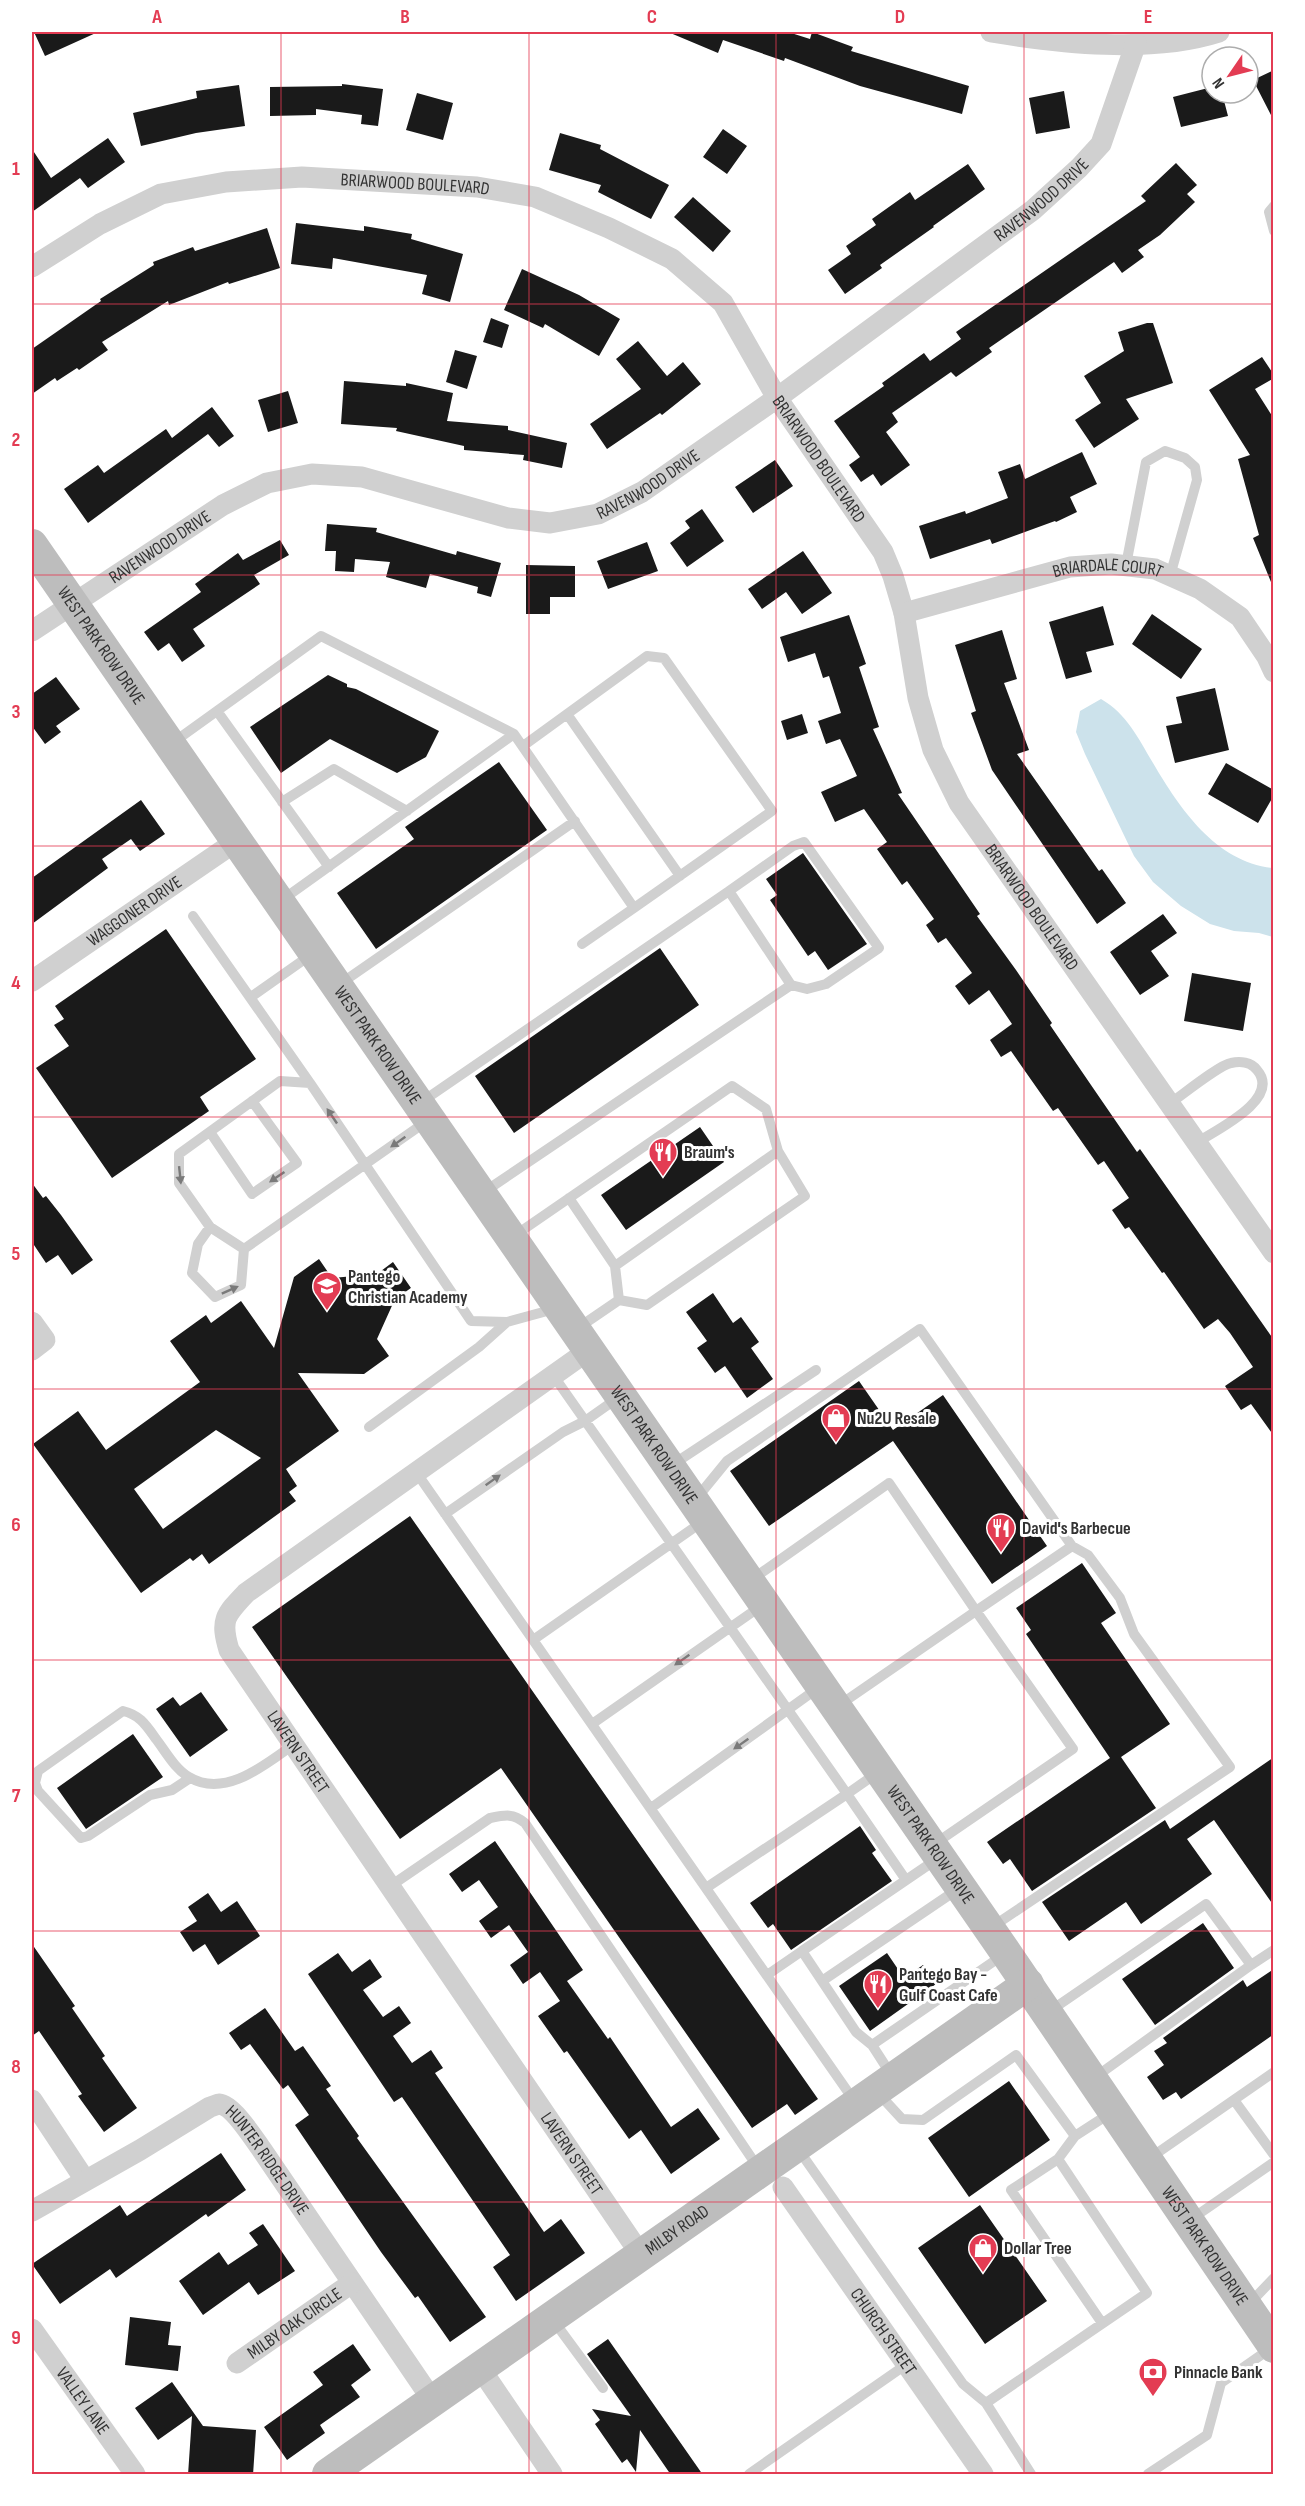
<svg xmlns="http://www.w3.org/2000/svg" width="1305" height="2506" font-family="'Sofia Sans Condensed',sans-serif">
<rect width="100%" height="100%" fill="#fff"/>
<path fill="#cce2eb" d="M1101 699C1127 714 1138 738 1153 763 1180 809 1216 862 1273 868V937L1259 933 1234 931 1210 924 1181 906 1153 882 1134 856 1085 754 1076 732 1080 711Z"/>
<path fill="#1a1a1a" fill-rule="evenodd" d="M34 32H98L45 56Z
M668 32H788L810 39 812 32 853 47 851 51 969 86 962 114 860 86 785 58 784 61 723 40 718 53Z
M1274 70V121L1253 80Z
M342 84 383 89 378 126 361 124 362 115 316 109V115L270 116V87L342 86Z
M239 85 245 126 196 133 141 146 133 113 197 98 196 91Z
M1212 87V93H1222L1228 116 1181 127 1173 97Z
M1064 91 1070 128 1036 134 1029 98Z
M417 93 453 103 443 140 406 130Z
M723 129 747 146 727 174 703 157Z
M560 133 601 145 600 149 669 185 651 219 598 192 601 185 549 170Z
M108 138 125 162 88 188 80 178 32 212V149L51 178Z
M1176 163 1197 185 1187 194 1195 202 1160 235 1138 250 1144 257 1122 273 1114 262 989 348 992 352 956 377 951 372 892 413 898 422 886 432 910 465 881 486 873 474 861 482 849 465 860 457 834 421 884 386 882 383 924 353 930 361 961 339 956 332 1146 201 1141 196Z
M968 164 985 189 933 226 934 227 880 265 882 268 845 294 828 270 851 254 846 246 876 225 872 219 910 192 915 200Z
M693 197 731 231 713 252 674 217Z
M296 223 364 231V226L412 234 411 239 463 254 450 302 422 294 427 275 333 258 332 269 291 264Z
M267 228 280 268 229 284 228 282 169 305 168 301 102 342 108 350 79 370 77 368 57 381 55 378 32 394V349L101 301 100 299 154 265 153 262 193 247 195 251Z
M522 269 579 295 620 319 599 356 545 324 543 328 504 310Z
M491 318 509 325 502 348 483 342Z
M1147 323H1153L1173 383 1126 399 1139 419 1094 448 1075 420 1101 403 1084 376 1124 351 1118 332Z
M638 341 667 376 683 362 701 384 662 415 660 413 607 449 590 424 641 389 616 359Z
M455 350 477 356 467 389 446 382Z
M1262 357 1274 375V378L1255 389 1274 419 1273 587 1253 538 1259 535 1238 459 1250 455 1209 390Z
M344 381 406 386V383L453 393 447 421 508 426V430L567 443 562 468 523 460 524 455 464 450V446L396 431 397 428 341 424Z
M288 391 298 423 268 432 258 400Z
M212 407 234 436 219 447 208 434 88 523 64 489 98 465 104 473 166 429 172 438Z
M1082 452 1097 484 1070 497 1077 512 1056 522 1055 521 992 544 990 539 930 559 919 526 965 511 966 514 1008 498 998 472 1020 464 1025 479Z
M775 460 793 486 753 513 735 487Z
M702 509 724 541 687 567 670 543 690 528 685 521Z
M327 524 377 528 376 532 456 555 457 551 501 563 491 597 477 593 478 587 430 574 426 588 386 577 390 562 355 559 354 572 335 571 336 551H325Z
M280 540 289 555 254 575 260 584 193 629 205 646 182 662 169 643 158 651 144 632 201 592 195 584 238 553 243 560Z
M647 542 658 571 608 589 597 561Z
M803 551 832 593 802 614 786 592 762 609 748 589Z
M526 565 575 566V597H550V614H526Z
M1103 606 1114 645 1086 652 1092 672 1066 679 1049 622Z
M1152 614 1202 649 1181 679 1132 644Z
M849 615 866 664 859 667 879 727 873 729 902 793 898 794 980 914 977 916 1016 970 1052 1023 1050 1025 1091 1085 1137 1152 1140 1149 1274 1340V1436L1251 1404 1241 1410 1225 1386 1253 1367 1230 1333 1218 1319 1204 1329 1164 1272 1162 1273 1129 1227 1125 1229 1112 1210 1129 1198 1104 1161 1098 1165 1058 1108 1053 1111 1011 1051 1001 1057 990 1040 1012 1024 989 990 969 1005 955 986 972 973 946 938 938 943 926 925 934 919 907 881 902 885 877 849 887 842 864 809 835 822 821 792 857 776 840 739 826 744 818 721 841 713 829 676 823 678 815 653 788 662 780 637Z
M1002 630 1017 679 1004 683 1029 750 1017 754 1099 871 1102 869 1126 903 1097 924 992 770 971 713 976 711 955 645Z
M328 675 347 684V687L356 689 439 731 426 757 397 773 330 739 281 773 250 727Z
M56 677 80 709 56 726 61 732 45 744 32 726V694Z
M1215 688 1229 750 1175 763 1166 726 1182 723 1176 697Z
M802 714 808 733 787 740 781 721Z
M499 762 547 830 376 949 337 893 414 839 405 827Z
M1226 763 1274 790V795L1258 823 1208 794Z
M141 800 165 834 140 851 131 839 102 859 108 868 32 924V878Z
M803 853 867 944 828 970 815 951 808 956 770 900 777 895 766 879Z
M1163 914 1177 933 1151 951 1169 976 1140 995 1110 952Z
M166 929 256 1059 200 1097 209 1111 112 1178 36 1068 69 1046 54 1025 64 1019 55 1006Z
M660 948 699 1005 514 1133 475 1076Z
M1192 973 1251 983 1243 1031 1184 1021Z
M700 1127 724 1162 626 1230 601 1195Z
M32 1183 43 1198 46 1196 61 1215 93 1260 72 1275 58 1255 46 1263 32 1242Z
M319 1259 332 1278 377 1274 393 1262 411 1288 395 1299 377 1339 389 1356 364 1374 298 1373 339 1431 286 1469 297 1486 289 1492 296 1501 209 1564 202 1554 193 1561 190 1558 141 1593 33 1444 78 1411 106 1450 200 1382 170 1341 206 1315 211 1323 241 1301 274 1348 294 1277ZM216 1430 261 1458 163 1529 134 1489Z
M713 1293 733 1323 741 1317 759 1342 751 1348 773 1379 747 1398 725 1366 715 1373 697 1348 707 1341 686 1312Z
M859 1381 893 1430 943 1395 1047 1546 992 1584 893 1441 769 1526 730 1471Z
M410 1516 818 2099 795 2115 787 2104 752 2128 501 1768 400 1839 252 1627Z
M1082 1563 1116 1613 1101 1623 1170 1724 1121 1757 1156 1808 1032 1891 1010 1859 1003 1864 987 1842 1110 1758 1026 1634 1031 1630 1016 1608Z
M201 1692 228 1730 190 1757 156 1709 173 1697 180 1706Z
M133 1734 163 1777 86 1829 57 1788Z
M1274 1757V1906L1214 1820 1187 1839 1212 1874 1141 1924 1126 1902 1069 1941 1042 1902 1165 1820 1170 1829Z
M860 1826 876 1850 872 1853 892 1881 791 1950 773 1924 768 1928 750 1903Z
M495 1841 583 1970 567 1981 608 2039 610 2037 671 2127 698 2108 720 2139 671 2174 641 2130 629 2139 567 2051 564 2053 538 2016 560 2001 540 1972 523 1984 510 1965 528 1952 509 1925 491 1938 479 1921 498 1907 479 1880 462 1892 449 1874Z
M208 1893 221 1912 237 1901 260 1936 218 1965 205 1944 193 1952 180 1932 197 1921 188 1907Z
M1203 1923 1234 1968 1155 2025 1122 1979Z
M32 1944 75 2006 72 2008 105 2056 102 2058 137 2108 104 2132 78 2096 82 2094 39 2031 32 2036Z
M338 1953 352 1972 370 1959 382 1977 363 1990 383 2017 399 2006 411 2023 393 2036 412 2063 431 2050 443 2068 435 2073 544 2232 561 2219 585 2253 516 2301 493 2267 510 2255 402 2097 394 2102 308 1974Z
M887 1953 904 1978 923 1965 936 1984 870 2031 839 1986Z
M1274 1969V2034L1181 2099 1176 2092 1163 2100 1147 2077 1164 2065 1154 2051 1167 2043 1163 2038 1243 1980 1247 1987Z
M265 2008 295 2051 303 2046 331 2086 326 2089 359 2136 357 2138 486 2317 450 2342 418 2296 415 2298 381 2252 295 2125 309 2115 288 2085 283 2089 250 2044 241 2050 229 2033Z
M1009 2081 1050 2140 969 2197 928 2138Z
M221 2153 246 2190 208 2217 206 2214 116 2278 110 2269 60 2304 32 2264 120 2205 127 2216Z
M980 2205 1047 2301 985 2344 918 2248Z
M263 2224 295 2271 258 2295 249 2282 203 2315 179 2281 219 2252 228 2265 258 2245 249 2233Z
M130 2317 171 2322 168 2345 181 2346 178 2371 125 2365Z
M608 2339 703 2475H671L640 2430 636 2472 627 2459 622 2463 595 2424 600 2420 592 2409 631 2416 587 2354Z
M353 2344 371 2370 351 2385 360 2397 320 2425 325 2433 287 2460 264 2427 323 2385 313 2372Z
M172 2382 203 2426 256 2430 253 2475H188L192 2416 158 2440 135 2408Z"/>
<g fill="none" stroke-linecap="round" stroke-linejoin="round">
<path stroke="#d0d0d0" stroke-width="10" d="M1274 206 1269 212 1274 231
M1126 565 1146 462 1165 451 1185 458 1195 467 1197 480 1170 576
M217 711 329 867
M567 714 680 876
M514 734 634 908 772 811 664 658 647 656 523 746
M171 744 321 636 514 734 282 900
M282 802 334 769 407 811
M729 891 793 846 804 842 879 948 826 984 807 989 791 985
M193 916 310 1083
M582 944 634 908
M340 984 575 821
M251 997 312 954
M420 1103 729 891 791 985 484 1192
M1169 1104C1181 1096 1219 1065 1231 1063 1240 1061 1251 1062 1257 1070 1282 1099 1216 1130 1196 1143
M210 1132 252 1194 297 1163 252 1101
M569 1198 615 1266
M210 1227 198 1244 192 1273 215 1297 241 1285 244 1249 427 1121
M514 1236 732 1086 766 1109 778 1151 615 1266 619 1300 578 1328
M244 1249 210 1227 179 1183V1154L280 1081 310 1083 471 1321 507 1322 558 1308
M619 1300 647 1305 805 1196 778 1151
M553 1375 847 1794 706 1888
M369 1427 479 1347 507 1322
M672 1465 816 1370
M416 1472 855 2102
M696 1499 727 1461 920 1329 1072 1546 976 1611 889 1483 751 1580
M445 1514 563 1432 585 1421 619 1397
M533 1640 705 1520
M838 1706 976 1611 1073 1749 933 1845
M592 1724 761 1606
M877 1773 847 1794 906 1880
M190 1778 172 1790 150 1795 88 1836 81 1838 38 1791 35 1783 38 1771 123 1711C140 1715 146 1725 156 1739 166 1752 175 1769 189 1777 225 1799 266 1764 293 1745
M651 1808 818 1688
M389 1887 490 1818C505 1815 513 1813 525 1823L759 2169
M992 1927 1230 1767 1134 1634 1120 1598 1088 1555 1072 1546
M802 1951 937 1859
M1251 1965 1274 1950
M767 1975 802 1951 856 2032 872 2045 892 2076
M822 1981 958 1889
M1050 2011 1206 1904 1251 1965 1094 2078
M872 2045 1003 1955
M878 2093 902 2119 923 2120 1016 2055 1075 2136 1112 2112
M1234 2100 1274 2155
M798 2149 963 2384 986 2403 1031 2474
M1150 2158 1274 2072
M1058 2159 1011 2190 1102 2323
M1190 2220 1274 2162
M1249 2304 1274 2278
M553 2320 603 2388
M986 2403 1147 2293 1058 2159 1075 2136
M749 2474 907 2364
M1148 2474 1207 2435 1221 2383 1271 2348"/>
<g stroke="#d0d0d0" stroke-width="21">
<path d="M991 32C1060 43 1150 54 1219 32"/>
<path id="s1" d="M32 267 100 224 161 194 226 182 302 177 477 187 535 197 609 228 672 259 723 303 777 398 883 552 893 576 904 613 918 698 933 750 959 803 1274 1253"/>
<path id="s2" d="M904 613 1070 567 1111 564 1155 569 1200 589 1240 617 1267 657 1274 672"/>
<path id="s3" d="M32 631 223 505 267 483 312 474 362 477 508 518 550 523 598 514 642 492 777 398 1033 210 1079 168 1101 144 1136 43"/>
<path id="s4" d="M32 981 238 840"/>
<path d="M32 1322 45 1340 32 1350"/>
<path id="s5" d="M589 1350 246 1593C225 1615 220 1620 229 1650L641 2255"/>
<path d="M32 2100 85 2180"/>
<path id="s6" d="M783 2187 983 2474"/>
<path id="s7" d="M32 2211 140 2150 210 2107C211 2107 218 2104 219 2104 233 2105 254 2139 262 2150L433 2401"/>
<path id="s8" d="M32 2329 135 2474"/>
<path id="s9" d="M237 2363 352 2283"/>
<path d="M480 2368 552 2474"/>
</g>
<g stroke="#bdbdbd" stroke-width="32">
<path id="s10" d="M32 545 1006 1953 1274 2347"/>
<path id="s11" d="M328 2474 1028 1984"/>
</g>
</g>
<defs><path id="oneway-solid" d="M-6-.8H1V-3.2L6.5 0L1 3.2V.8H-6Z" transform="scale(1.5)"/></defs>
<g fill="#7a7a7a">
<use href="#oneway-solid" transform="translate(332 1116) rotate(-124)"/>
<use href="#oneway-solid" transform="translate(398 1142) rotate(145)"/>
<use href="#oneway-solid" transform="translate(180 1175) rotate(84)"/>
<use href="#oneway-solid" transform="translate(277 1177) rotate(146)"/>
<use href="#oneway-solid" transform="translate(230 1290) rotate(-24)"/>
<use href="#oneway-solid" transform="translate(493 1480) rotate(-35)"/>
<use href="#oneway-solid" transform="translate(682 1660) rotate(145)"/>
<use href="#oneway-solid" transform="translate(741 1744) rotate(145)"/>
</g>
<path fill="none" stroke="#e33c53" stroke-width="1.5" stroke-opacity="0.55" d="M281 32V2474M529 32V2474M776 32V2474M1024 32V2474M32 304H1274M32 575H1274M32 846H1274M32 1117H1274M32 1389H1274M32 1660H1274M32 1931H1274M32 2202H1274"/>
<defs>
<g id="restaurant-pin" transform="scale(1.5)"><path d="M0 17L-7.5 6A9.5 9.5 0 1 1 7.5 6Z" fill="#e33c53" stroke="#fff"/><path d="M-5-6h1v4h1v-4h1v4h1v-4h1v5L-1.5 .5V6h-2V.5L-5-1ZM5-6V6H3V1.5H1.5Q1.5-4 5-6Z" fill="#fff"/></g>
<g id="school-pin" transform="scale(1.5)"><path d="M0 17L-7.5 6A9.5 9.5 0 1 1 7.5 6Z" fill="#e33c53" stroke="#fff"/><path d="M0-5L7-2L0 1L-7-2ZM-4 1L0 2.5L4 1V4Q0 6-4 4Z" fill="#fff"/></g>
<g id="shop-pin" transform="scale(1.5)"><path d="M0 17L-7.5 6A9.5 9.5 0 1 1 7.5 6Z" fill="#e33c53" stroke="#fff"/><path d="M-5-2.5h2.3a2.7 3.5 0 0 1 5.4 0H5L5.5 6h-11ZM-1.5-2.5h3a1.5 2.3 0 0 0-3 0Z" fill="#fff"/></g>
<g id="bank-pin" transform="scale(1.5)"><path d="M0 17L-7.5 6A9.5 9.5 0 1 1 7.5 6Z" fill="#e33c53" stroke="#fff"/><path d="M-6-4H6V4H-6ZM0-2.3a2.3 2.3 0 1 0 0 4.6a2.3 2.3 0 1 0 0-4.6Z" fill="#fff"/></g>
</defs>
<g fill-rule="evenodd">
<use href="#restaurant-pin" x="663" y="1152"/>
<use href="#school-pin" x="327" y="1286"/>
<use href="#shop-pin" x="836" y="1418"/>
<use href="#restaurant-pin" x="1001" y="1528"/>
<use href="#restaurant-pin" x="878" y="1984"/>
<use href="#shop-pin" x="983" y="2248"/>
<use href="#bank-pin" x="1153" y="2372"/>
</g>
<g text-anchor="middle" stroke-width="6" stroke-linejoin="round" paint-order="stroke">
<g font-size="18" fill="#333" stroke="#fff">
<text dy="6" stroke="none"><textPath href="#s1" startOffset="404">BRIARWOOD BOULEVARD</textPath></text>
<text dy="6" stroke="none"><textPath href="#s3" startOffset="1161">RAVENWOOD DRIVE</textPath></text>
<text dy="6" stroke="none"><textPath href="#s1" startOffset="926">BRIARWOOD BOULEVARD</textPath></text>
<text dy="6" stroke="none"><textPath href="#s3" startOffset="675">RAVENWOOD DRIVE</textPath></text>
<text dy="6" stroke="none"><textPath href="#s3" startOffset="153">RAVENWOOD DRIVE</textPath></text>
<text dy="6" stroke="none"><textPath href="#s2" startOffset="210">BRIARDALE COURT</textPath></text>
<text dy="6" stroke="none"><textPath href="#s10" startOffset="122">WEST PARK ROW DRIVE</textPath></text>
<text dy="6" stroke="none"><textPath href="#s1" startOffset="1430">BRIARWOOD BOULEVARD</textPath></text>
<text dy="6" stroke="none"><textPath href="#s4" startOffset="124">WAGGONER DRIVE</textPath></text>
<text dy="6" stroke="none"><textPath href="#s10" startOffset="608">WEST PARK ROW DRIVE</textPath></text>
<text dy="6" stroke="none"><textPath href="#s10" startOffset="1094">WEST PARK ROW DRIVE</textPath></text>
<text dy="6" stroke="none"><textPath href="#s5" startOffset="608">LAVERN STREET</textPath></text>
<text dy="6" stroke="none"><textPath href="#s10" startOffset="1580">WEST PARK ROW DRIVE</textPath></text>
<text dy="6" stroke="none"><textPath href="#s5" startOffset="1094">LAVERN STREET</textPath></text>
<text dy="6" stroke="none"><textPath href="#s7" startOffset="291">HUNTER RIDGE DRIVE</textPath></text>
<text dy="6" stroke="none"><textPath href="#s11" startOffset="426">MILBY ROAD</textPath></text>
<text dy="6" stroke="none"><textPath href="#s10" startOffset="2066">WEST PARK ROW DRIVE</textPath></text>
<text dy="6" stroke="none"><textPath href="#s9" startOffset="70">MILBY OAK CIRCLE</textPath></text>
<text dy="6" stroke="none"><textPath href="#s6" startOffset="176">CHURCH STREET</textPath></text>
<text dy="6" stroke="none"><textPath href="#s8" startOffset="88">VALLEY LANE</textPath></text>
</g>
<g font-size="18" font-weight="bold" fill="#333" stroke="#fff" text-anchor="start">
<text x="684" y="1158">Braum's</text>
<text x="348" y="1282">Pantego<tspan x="348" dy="21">Christian Academy</tspan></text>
<text x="857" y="1424">Nu2U Resale</text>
<text x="1022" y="1534">David's Barbecue</text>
<text x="899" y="1980">Pantego Bay -<tspan x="899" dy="21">Gulf Coast Cafe</tspan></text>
<text x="1004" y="2254">Dollar Tree</text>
<text x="1174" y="2378">Pinnacle Bank</text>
</g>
</g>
<rect width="1305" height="2506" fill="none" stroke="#ffffff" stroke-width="66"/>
<g transform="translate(1230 75) rotate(235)"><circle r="28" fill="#ffffff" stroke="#adadad" stroke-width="1.5"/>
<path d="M0-4.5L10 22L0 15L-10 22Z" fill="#e33c53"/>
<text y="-9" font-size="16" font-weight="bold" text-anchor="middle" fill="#333333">N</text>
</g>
<rect x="33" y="33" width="1239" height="2440" fill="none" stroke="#e33c53" stroke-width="2"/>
<g font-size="20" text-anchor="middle" font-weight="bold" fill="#e33c53">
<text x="157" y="23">A</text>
<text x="405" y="23">B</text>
<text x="652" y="23">C</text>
<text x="900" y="23">D</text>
<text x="1148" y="23">E</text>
<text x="16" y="175">1</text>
<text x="16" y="446">2</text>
<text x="16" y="718">3</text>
<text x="16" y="989">4</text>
<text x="16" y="1260">5</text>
<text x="16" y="1531">6</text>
<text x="16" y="1802">7</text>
<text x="16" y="2073">8</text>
<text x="16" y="2344">9</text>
</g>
</svg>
